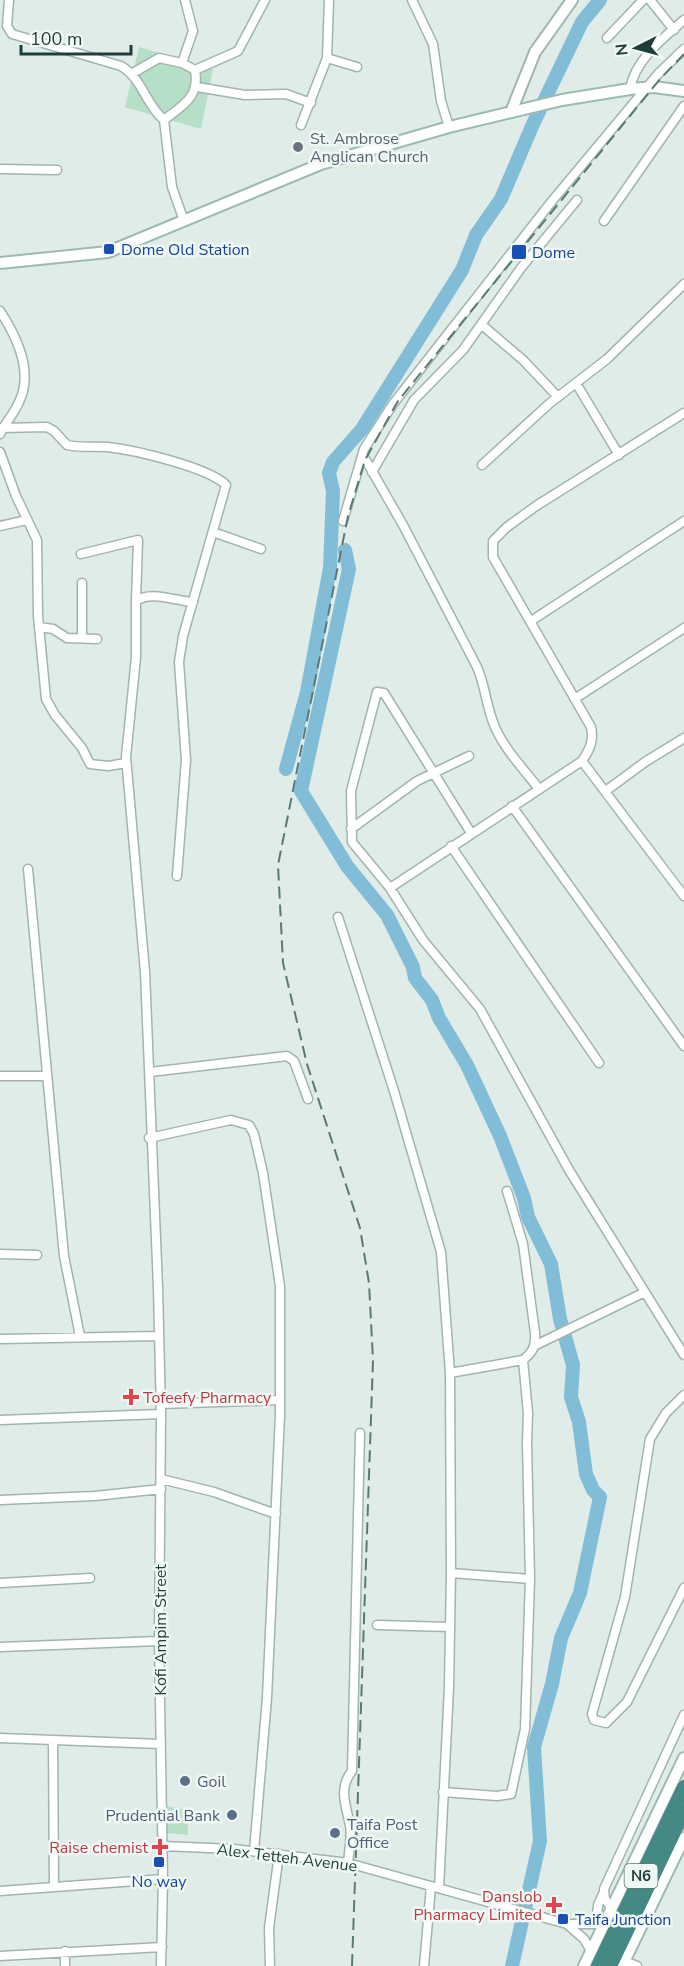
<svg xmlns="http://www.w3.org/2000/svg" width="684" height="1966" font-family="'Nunito Sans',sans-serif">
<rect width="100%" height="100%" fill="#dfece8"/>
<path fill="#b6dfc7" d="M139 47 213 69 201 129 125 107Z
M166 1806 183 1809 187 1813 188 1835 166 1833Z"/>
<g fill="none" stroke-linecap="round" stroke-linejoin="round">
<path stroke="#82bdd7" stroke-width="2" d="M330 544 336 542"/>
<path stroke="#82bdd7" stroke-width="14" d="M345 550 349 569 301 791 347 866 387 915 413 967 415 978 432 1000 439 1018 467 1065 500 1136 524 1198 528 1217 551 1264 560 1319 573 1365 571 1397 579 1422 586 1474 593 1490 600 1497 580 1593 561 1638 552 1684 534 1747 540 1841 512 1966
M286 769 307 692 330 568 333 491 329 473 333 462 362 429 462 270 476 235 501 199 533 124 582 22 600 0"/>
<g stroke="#a2b4b0" stroke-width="11">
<path id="minor" d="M9 0 7 26 12 34 121 66C143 79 145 104 164 120L172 187 184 221
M412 0 433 44 441 101 449 127
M650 0 674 30
M607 38 643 0
M327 58 357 67
M182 63 193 31 185 0
M195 70 238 51 265 0
M133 73 159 58 182 63 195 70C200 97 183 105 164 120
M197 87 245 95 286 94 311 103
M630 89C635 60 662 39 684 20
M301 125 327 58 329 0
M0 169 57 170
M604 221 684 106
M0 311C17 337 34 372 19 402 14 414 5 423 0 434
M482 325 523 360 558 397
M576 383 619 455
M0 428 47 427 54 431 67 445C80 448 94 446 108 447 134 450 208 467 226 485L183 636 179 662 186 760 177 876
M0 452 16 496 37 540 38 616 46 699 55 715 82 748 90 764 108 766 126 763
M364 457 403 525 477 667C485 685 486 704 493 722 502 747 523 768 539 789
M482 465 550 403 607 359 684 284
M372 472 414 400 463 350 521 268 577 200
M343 521 364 449 393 404 552 201 658 74 684 49
M0 526 27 520
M213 532 261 549
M81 554 138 540 136 601
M531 621 684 521
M39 627 53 629 67 638 97 639
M82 638V583
M576 698 684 628
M582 761 684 896
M607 790 645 762 684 738
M512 806 684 1046
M351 829 417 781 469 756
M471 833 384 693 377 692 351 791 352 842 390 888 423 940 480 1009 569 1170 684 1355
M451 846 599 1063
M28 869 64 1256 80 1336
M390 888 582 761C590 749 594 741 591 727L493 557V541L507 527 536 506 684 413
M338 917 394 1091 441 1252 450 1373 451 1573 449 1687 439 1888
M150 1072 287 1056 294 1061 308 1099
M0 1076H46
M149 1138 231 1120 249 1125 254 1134 263 1173 280 1286V1415L267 1698 254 1851
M0 1254 37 1255
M0 1339 158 1336
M536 1345 643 1293
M450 1373 523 1360
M684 1395 666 1413 650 1439 625 1597 592 1714 594 1720 606 1723 627 1702 684 1588
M161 1404 280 1400
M0 1420 161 1414
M161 1479 214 1492 276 1514
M0 1500 95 1496 161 1489
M451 1573 530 1579
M0 1583 90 1578
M377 1625 450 1627
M0 1647 159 1641
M0 1738 161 1744
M53 1740 54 1887
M443 1792 497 1796 511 1794 525 1729 530 1579 527 1443 528 1413 523 1360C533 1352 536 1346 535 1333L523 1244 507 1191
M162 1846 234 1849 348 1863 567 1924H596L606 1917
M348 1863C349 1851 352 1836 350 1825 346 1806 338 1788 352 1771L360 1433
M0 1891 163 1879
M612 1909 605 1899 604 1889 684 1715
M596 1924 598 1905 603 1894
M568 1925 584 1939 591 1951
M65 1951V1966
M0 1956 162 1947
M624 1961 637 1966
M161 1966 163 1879 159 1641 161 1414 158 1288 145 972 126 757 136 657V601C150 590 176 601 193 602
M270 1966 269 1928 279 1854
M424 1966 431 1886"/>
</g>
<g stroke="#a2b4b0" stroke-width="14">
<path id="tertiary" d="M511 112 535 52 572 0"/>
</g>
<g stroke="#9db9b3" stroke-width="14">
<path id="secondary" d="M0 263 108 252 321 164 449 127 562 100 630 89 654 87 684 91
M584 1966 684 1758
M622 1966 684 1838"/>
</g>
<g stroke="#c0c9c8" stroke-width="16">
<path id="trunk" d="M598 1966 684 1787
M610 1966 684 1811"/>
</g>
<use href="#minor" stroke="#fff" stroke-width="8"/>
<use href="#tertiary" stroke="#fff" stroke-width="10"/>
<use href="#secondary" stroke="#fff" stroke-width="10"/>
<use href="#trunk" stroke="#448983" stroke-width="14"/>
<path stroke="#597a75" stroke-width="2" stroke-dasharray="12 6" stroke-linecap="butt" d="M352 1966 373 1360 369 1283 360 1228 307 1064 283 963 278 865 348 516 365 460 398 401 660 79 684 54"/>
</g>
<circle fill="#6b7280" stroke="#f0f8f5" stroke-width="2" cx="298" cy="147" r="6"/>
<g fill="#1a4fb4" stroke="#f0f8f5" stroke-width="2">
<rect x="103" y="243" width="12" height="12" rx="3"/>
<rect x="511" y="244" width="16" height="16" rx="3"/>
<rect x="153" y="1856" width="12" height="12" rx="3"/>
<rect x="557" y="1913" width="12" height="12" rx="3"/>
</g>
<g fill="#e0444e" stroke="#f0f8f5" stroke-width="2">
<path d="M128 1388h6v6h6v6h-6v6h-6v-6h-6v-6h6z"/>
<path d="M157 1838h6v6h6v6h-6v6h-6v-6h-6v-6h6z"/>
<path d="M551 1896h6v6h6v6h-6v6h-6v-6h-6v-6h6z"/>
</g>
<g fill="#5c6f8a" stroke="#f0f8f5" stroke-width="2">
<circle cx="185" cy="1781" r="6"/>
<circle cx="232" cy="1815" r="6"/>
<circle cx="335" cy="1833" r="6"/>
</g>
<g text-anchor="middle" stroke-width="5" stroke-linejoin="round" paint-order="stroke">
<rect fill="#f0f8f5" stroke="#5e7672" stroke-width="1.5" x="624.5" y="1864" width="33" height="24" rx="4.5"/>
<g font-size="15" font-weight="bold" fill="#1f3e3a">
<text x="641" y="1881">N6</text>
</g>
<g font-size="16" fill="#5b616d" stroke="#f0f8f5" text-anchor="start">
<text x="310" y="144">St. Ambrose<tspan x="310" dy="18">Anglican Church</tspan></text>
</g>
<g font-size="16" fill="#164399" stroke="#f0f8f5" text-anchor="start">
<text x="121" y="255">Dome Old Station</text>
<text x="532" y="258">Dome</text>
<text x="159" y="1887" text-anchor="middle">No way</text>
<text x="575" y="1925">Taifa Junction</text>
</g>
<g font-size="16" fill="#be3a42" stroke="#f0f8f5" text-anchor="end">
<text x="143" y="1403" text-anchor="start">Tofeefy Pharmacy</text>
<text x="148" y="1853">Raise chemist</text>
<text x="542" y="1902">Danslob<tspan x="542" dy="18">Pharmacy Limited</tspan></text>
</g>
<g font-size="16" fill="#1f3e3a" stroke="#f0f8f5">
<text transform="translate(160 1630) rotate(-90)" y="6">Kofi Ampim Street</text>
<text transform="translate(287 1857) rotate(7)" y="6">Alex Tetteh Avenue</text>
</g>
<g font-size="16" fill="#4e5e75" stroke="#f0f8f5" text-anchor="start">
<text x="197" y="1787">Goil</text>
<text x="220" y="1821" text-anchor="end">Prudential Bank</text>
<text x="347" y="1830">Taifa Post<tspan x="347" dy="18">Office</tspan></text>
</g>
</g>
<g transform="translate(636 48) rotate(264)" stroke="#f0f8f5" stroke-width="4.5" paint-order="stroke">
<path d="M0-4.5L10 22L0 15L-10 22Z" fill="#1f3e3a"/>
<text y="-9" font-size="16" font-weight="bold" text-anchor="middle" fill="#1f3e3a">N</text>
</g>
<path d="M21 45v9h110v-9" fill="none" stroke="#1f3e3a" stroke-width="3"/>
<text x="30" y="45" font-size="18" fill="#1f3e3a" stroke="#f0f8f5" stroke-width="4.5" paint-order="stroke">100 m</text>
</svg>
